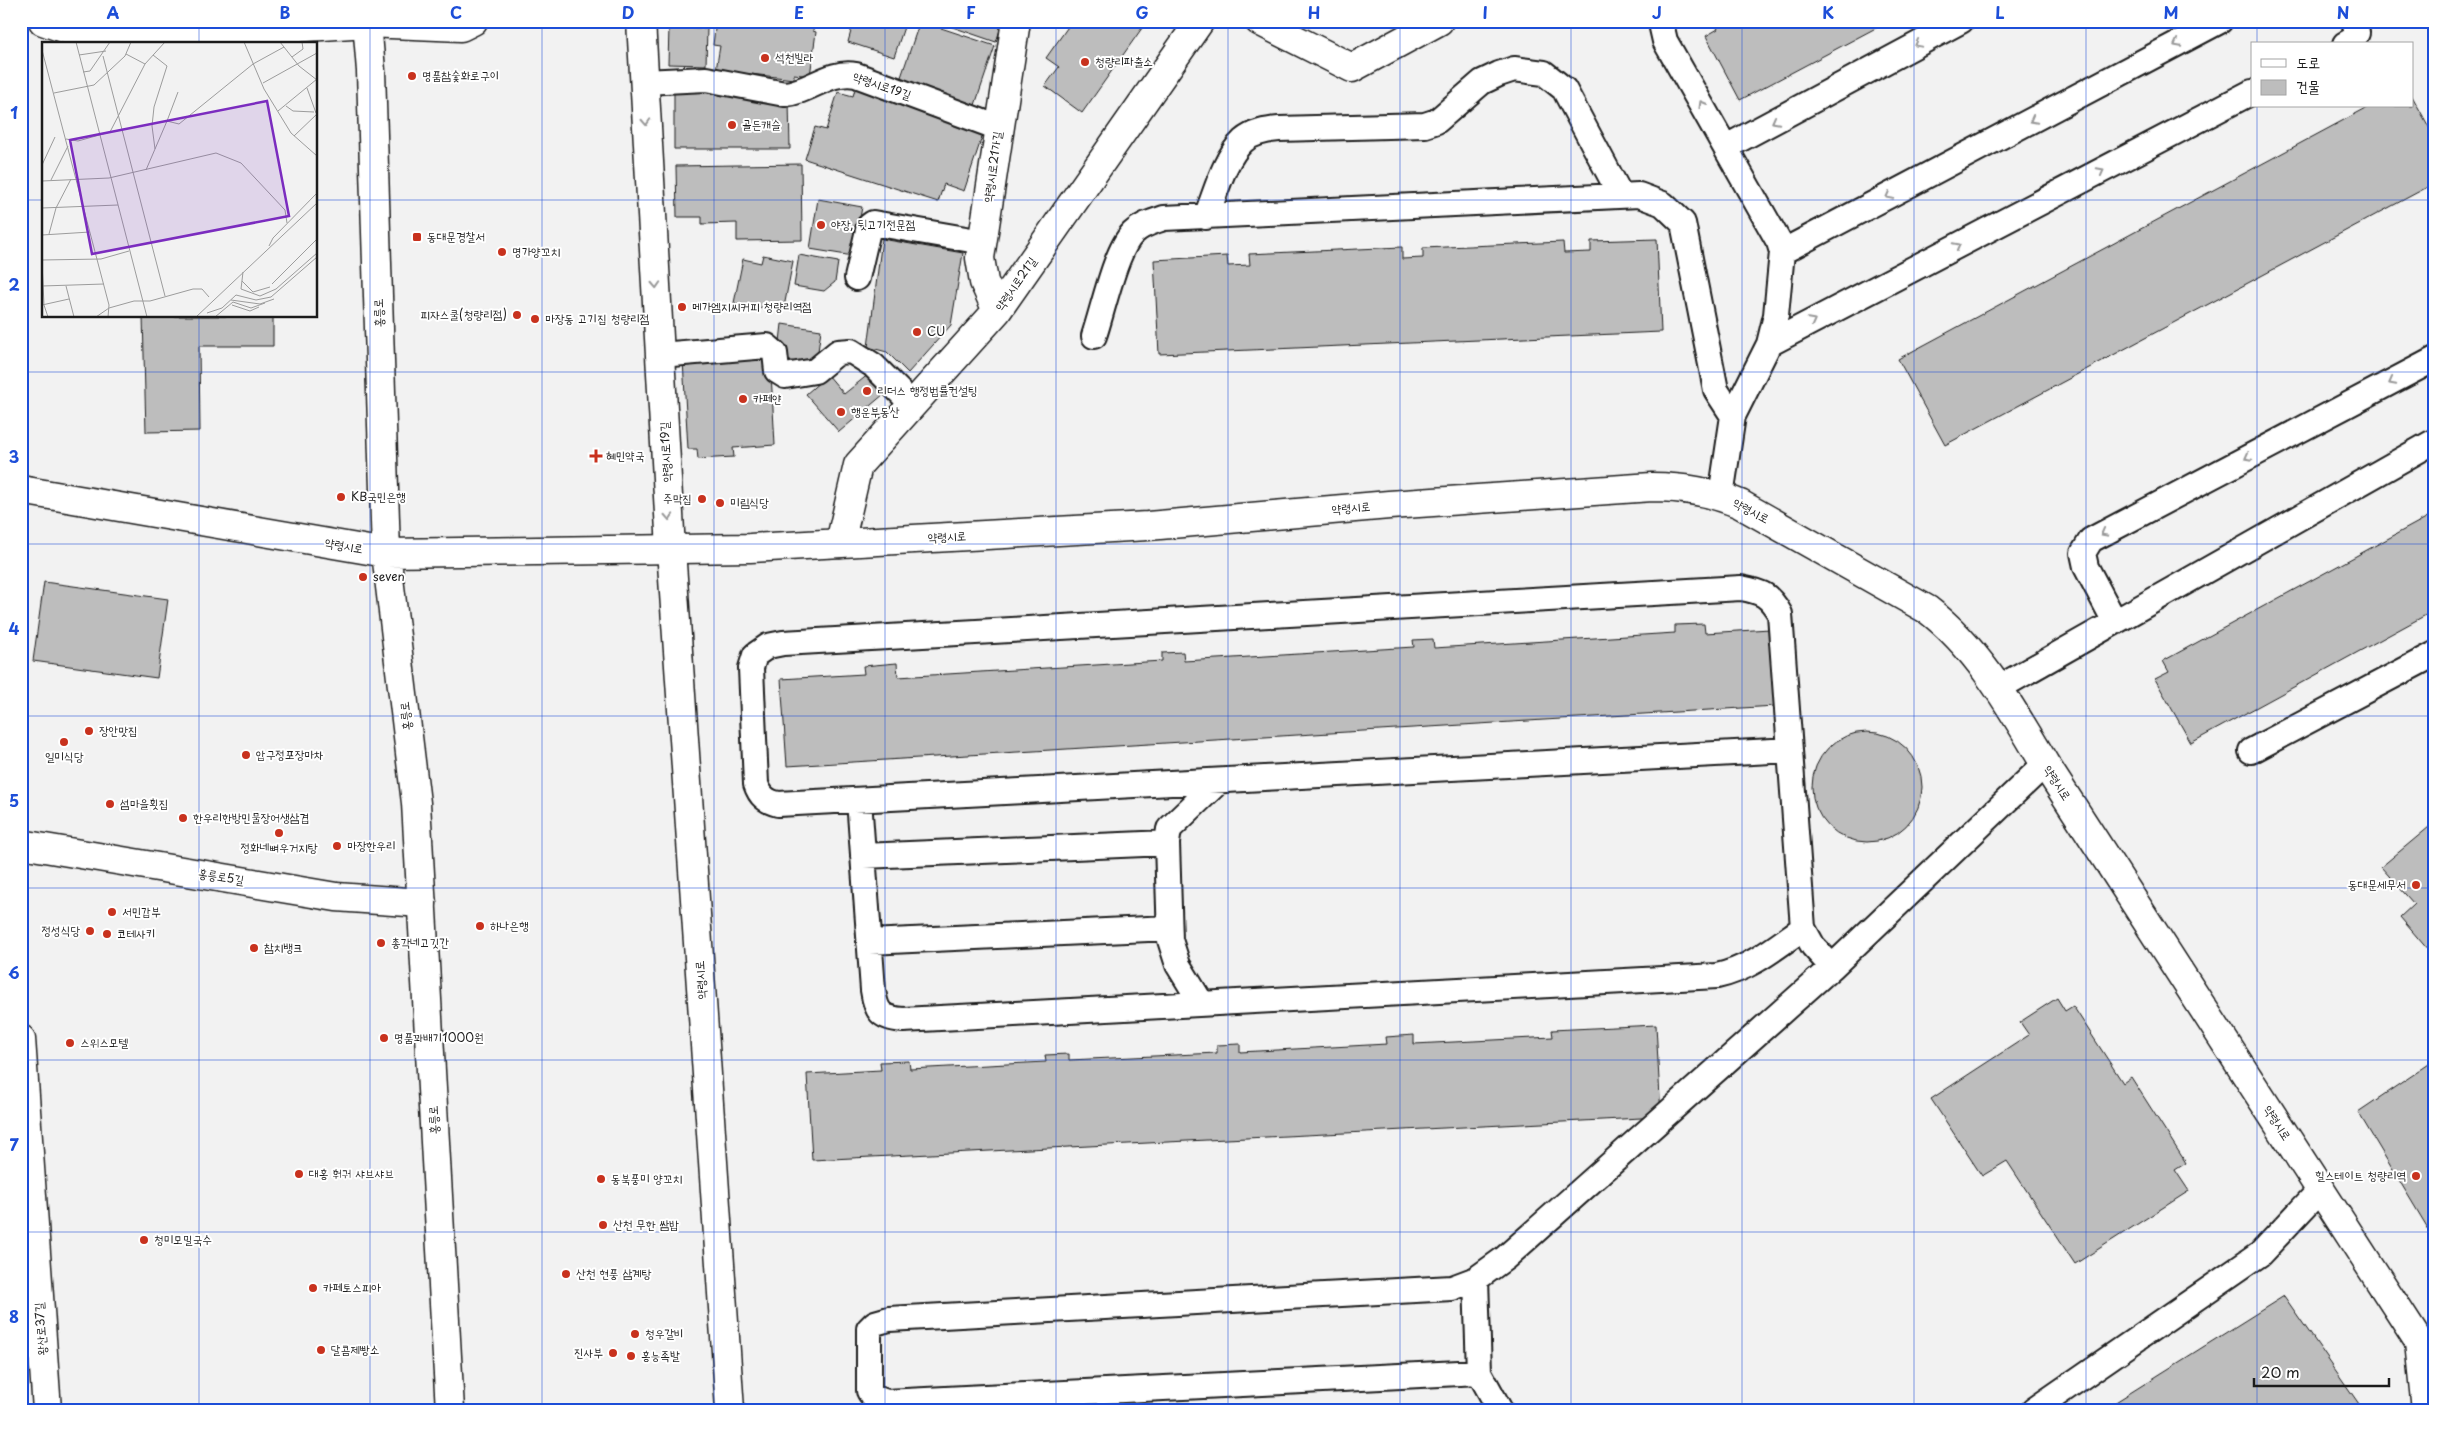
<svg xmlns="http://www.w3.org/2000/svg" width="2456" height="1431" font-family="'Playpen Sans','Poor Story',sans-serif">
<rect width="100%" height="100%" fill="#f2f2f2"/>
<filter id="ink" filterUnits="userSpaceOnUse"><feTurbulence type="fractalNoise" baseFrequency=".02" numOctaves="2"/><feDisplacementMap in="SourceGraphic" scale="10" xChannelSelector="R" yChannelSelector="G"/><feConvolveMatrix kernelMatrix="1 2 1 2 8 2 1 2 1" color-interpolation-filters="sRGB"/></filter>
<g filter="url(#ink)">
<path fill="#bdbdbd" stroke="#1c1c1c" d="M663 21H705V23Z
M716 21H814L813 31 816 32 810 76 794 74V79L716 70 720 46 713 45Z
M848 21H906L894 57 848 42 853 24Z
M920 21 995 46 975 105 900 80Z
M935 21H1003L996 42Z
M1072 21H1147L1082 113 1045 86 1059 67 1046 58Z
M1714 21H1889L1740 100 1706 36 1718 29Z
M669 27 707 28 706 65 668 64Z
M856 86 985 128 964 191 944 184 938 202 805 159 815 127 826 130 838 92 853 96Z
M700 92 789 101 790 149H674V93Z
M2412 96 2435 138V183L1945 445 1898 359 2370 106H2412Z
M801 164 802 240 737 241V223L702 224V217H677L676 166Z
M818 199 862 207 853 256 810 249Z
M882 239 963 253 951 325 908 373 887 352 868 347Z
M1657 239 1661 332 1159 354 1154 260 1227 256 1228 266 1250 265 1249 254 1402 247V259L1423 258V248L1563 242 1564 253 1591 252V241Z
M763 255 793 261 784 307 768 304 767 309 734 303 743 259 761 263Z
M799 255 838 262 835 282 824 291 794 286Z
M143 316H273V346H199L200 431 146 432Z
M782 324 821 330 816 365 778 359Z
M770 355 775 445 733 448 734 457 698 459 697 449H688L683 360Z
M874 370 890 389 839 432 806 394 828 375 844 394Z
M2435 513V610L2191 743 2155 679 2169 672 2163 661Z
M44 582 168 599 157 678 33 661Z
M1704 624 1705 633 1770 629 1775 706 787 766 781 679 864 674 863 666 897 663 898 677 1162 661V653L1183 652 1184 661 1414 647 1413 640 1433 639 1434 648 1675 633V625Z
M1812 787a55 55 0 1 1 110 0a55 55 0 1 1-110 0Z
M2435 822V958L2400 917 2414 904 2381 867Z
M2057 998 2065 1011 2073 1006 2123 1083 2131 1077 2186 1163 2175 1170 2189 1191 2075 1264 2007 1161 1982 1176 1931 1099 2029 1035 2020 1022Z
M1656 1025 1661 1117 812 1160 807 1074 881 1070 880 1062 909 1061 910 1069 1046 1062 1045 1055 1069 1054V1060L1217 1053V1045L1240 1044V1052L1387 1044 1386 1037 1414 1035V1044L1553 1037 1552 1030Z
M2435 1060V1240L2358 1112Z
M2284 1296 2359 1404 2358 1410H2103Z"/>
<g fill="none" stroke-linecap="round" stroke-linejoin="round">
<g stroke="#1c1c1c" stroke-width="28">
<path id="service" d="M1664 21 1662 28 1665 41 1779 242 1782 252 1776 315 1769 344 1733 416 1721 496
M2345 44 2354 39 2357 33 2354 21
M644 82 706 79 785 94C810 92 829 70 856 75L999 128
M1726 147 1961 21
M1206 217C1216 192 1224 159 1243 141 1253 132 1267 130 1279 129L1425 125 1437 121 1482 82 1499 74 1514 69 1544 73 1564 89 1621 196
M1782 252 2220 21
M857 278 869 226 873 223 983 242
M1094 336C1103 310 1115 251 1133 233 1142 224 1153 222 1164 218L1639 195 1663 204 1683 223 1716 390 1733 416
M1769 344 2252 92
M660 355 767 346 775 353 777 371 785 376 815 371 838 352 851 351 873 365 912 404
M2115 622 2086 567 2083 553 2091 540 2435 359
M2000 687 2435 441
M1790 750 778 804C766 801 760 796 756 784L751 668 755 655 768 646 783 643 1741 588C1763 592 1769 595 1780 614L1803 928 1813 946 1832 967
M2251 751 2435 654
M859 800 873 990C876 1011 880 1018 903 1020L1717 976C1750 969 1776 947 1803 928
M863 856 1167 843
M869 942 1169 928
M1202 1004 1178 965 1170 940 1167 843 1169 829 1219 781
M1476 1279 1479 1372 886 1402 873 1397 869 1391V1329L875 1323 889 1319 1452 1288 1476 1279 1505 1258 1832 967 2045 764
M1479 1372 1500 1410
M2034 1410 2260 1254 2320 1190"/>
</g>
<g stroke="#1c1c1c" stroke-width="31">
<path id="minor" d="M43 21 99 41 367 23 461 27 473 21
M641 21 671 549 730 1410
M1259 21 1352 68 1439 21
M997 311 984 282 980 258 1016 21
M840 543 858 465 997 311 1200 21
M21 844 336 897 422 903
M21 1039 47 1410"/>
</g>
<g stroke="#1c1c1c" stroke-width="31">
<path id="secondary" d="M367 21 371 71 386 553 416 803 450 1410
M21 490 386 553 750 548 1148 526 1389 505 1652 487C1683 487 1712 492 1740 504L1928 610C1979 649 2012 709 2045 764L2419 1342"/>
</g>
<g stroke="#1c1c1c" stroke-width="31">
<path id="primary" d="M2419 1342 2426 1410"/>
</g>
<use href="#service" stroke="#fff" stroke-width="24"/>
<use href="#minor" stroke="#fff" stroke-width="28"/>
<use href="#secondary" stroke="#fff" stroke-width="28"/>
<use href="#primary" stroke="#fff" stroke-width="28"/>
</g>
<defs><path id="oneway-chevron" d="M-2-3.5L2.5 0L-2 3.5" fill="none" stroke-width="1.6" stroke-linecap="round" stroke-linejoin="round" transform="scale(1.25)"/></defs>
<g stroke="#999">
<use href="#oneway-chevron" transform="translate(1918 44) rotate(152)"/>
<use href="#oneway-chevron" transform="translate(2177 44) rotate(152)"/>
<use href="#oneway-chevron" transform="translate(1702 104) rotate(-120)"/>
<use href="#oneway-chevron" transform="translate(2033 120) rotate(152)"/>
<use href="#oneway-chevron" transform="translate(1775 121) rotate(152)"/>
<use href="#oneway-chevron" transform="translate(646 122) rotate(87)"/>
<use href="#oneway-chevron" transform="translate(2101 171) rotate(-28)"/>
<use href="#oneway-chevron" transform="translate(1889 196) rotate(152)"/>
<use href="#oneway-chevron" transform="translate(1957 246) rotate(-28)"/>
<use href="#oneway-chevron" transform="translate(656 285) rotate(87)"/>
<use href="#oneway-chevron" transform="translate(1812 321) rotate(-28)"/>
<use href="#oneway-chevron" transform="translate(2392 382) rotate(152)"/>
<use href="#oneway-chevron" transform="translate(2248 457) rotate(152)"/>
<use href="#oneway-chevron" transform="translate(669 517) rotate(87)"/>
<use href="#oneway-chevron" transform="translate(2104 533) rotate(152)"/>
</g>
</g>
<path fill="none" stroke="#1d4ed8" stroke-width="1" stroke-opacity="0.55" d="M199 21V44M370 21V1410M542 21V1410M714 21V1410M885 21V1410M1056 21V1410M1228 21V1410M1400 21V1410M1571 21V1410M1742 21V1410M1914 21V1410M2086 21V1410M2257 21V44M2257 106V1410M21 200H44M316 200H2435M199 316V1410M21 372H2435M21 544H2435M21 716H2435M21 888H2435M21 1060H2435M21 1232H2435"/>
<g fill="#c8321e" stroke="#fff" stroke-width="2">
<circle cx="765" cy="58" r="5"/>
<circle cx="1085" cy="62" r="5"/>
<circle cx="412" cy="76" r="5"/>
<circle cx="732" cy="125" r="5"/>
<circle cx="821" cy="225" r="5"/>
<rect x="412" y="232" width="10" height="10" rx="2.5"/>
<circle cx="502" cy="252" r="5"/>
<circle cx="682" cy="307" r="5"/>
<circle cx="517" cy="315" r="5"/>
<circle cx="535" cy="319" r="5"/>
<circle cx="917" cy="332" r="5"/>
<circle cx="867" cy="391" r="5"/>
<circle cx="743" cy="399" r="5"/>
<circle cx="841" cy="412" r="5"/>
<path d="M593.5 448.5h5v5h5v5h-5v5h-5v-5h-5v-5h5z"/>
<circle cx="341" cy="497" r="5"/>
<circle cx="702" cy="499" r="5"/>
<circle cx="720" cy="503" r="5"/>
<circle cx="363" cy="577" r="5"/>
<circle cx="89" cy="731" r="5"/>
<circle cx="64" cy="742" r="5"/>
<circle cx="246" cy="755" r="5"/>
<circle cx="110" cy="804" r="5"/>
<circle cx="183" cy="818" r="5"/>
<circle cx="279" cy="833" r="5"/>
<circle cx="337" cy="846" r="5"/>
<circle cx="2416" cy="885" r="5"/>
<circle cx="112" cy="912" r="5"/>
<circle cx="480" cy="926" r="5"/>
<circle cx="90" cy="931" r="5"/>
<circle cx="107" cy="934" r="5"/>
<circle cx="381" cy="943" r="5"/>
<circle cx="254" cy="948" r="5"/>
<circle cx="384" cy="1038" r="5"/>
<circle cx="70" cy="1043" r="5"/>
<circle cx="299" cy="1174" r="5"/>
<circle cx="2416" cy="1176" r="5"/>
<circle cx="601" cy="1179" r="5"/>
<circle cx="603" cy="1225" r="5"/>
<circle cx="144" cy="1240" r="5"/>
<circle cx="566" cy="1274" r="5"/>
<circle cx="313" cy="1288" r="5"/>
<circle cx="635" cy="1334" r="5"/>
<circle cx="321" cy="1350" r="5"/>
<circle cx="613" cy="1353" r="5"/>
<circle cx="631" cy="1356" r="5"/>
</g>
<g text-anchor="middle" stroke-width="4" stroke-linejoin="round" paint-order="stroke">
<g font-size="12" fill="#1c1c1c" stroke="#fff" text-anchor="start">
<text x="775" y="62">석천빌라</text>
<text x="1095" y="66">청량리파출소</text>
<text x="422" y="80">명품참숯화로구이</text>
<text x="742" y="129">골든캐슬</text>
<text x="831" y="229">야장, 뒷고기전문점</text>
<text x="427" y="241">동대문경찰서</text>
<text x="512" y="256">명가양꼬치</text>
<text x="692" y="311">메가엠지씨커피 청량리역점</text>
<text x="507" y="319" text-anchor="end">피자스쿨(청량리점)</text>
<text x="545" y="323">마장동 고기집 청량리점</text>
<text x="927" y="336">CU</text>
<text x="877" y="395">리더스 행정법률컨설팅</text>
<text x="753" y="403">카페얀</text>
<text x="851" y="416">행운부동산</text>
<text x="606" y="460">혜민약국</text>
<text x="351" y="501">KB국민은행</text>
<text x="692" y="503" text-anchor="end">주막집</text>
<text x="730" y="507">미림식당</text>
<text x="373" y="581">seven</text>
<text x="99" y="735">장안맛집</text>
<text x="256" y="759">압구정포장마차</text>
<text x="64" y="761" text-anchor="middle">일미식당</text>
<text x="120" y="808">섬마을횟집</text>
<text x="193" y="822">한우리한방민물장어생삼겹</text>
<text x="347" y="850">마장한우리</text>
<text x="279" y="852" text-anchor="middle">정화네뼈우거지탕</text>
<text x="2406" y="889" text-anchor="end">동대문세무서</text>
<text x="122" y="916">서민갑부</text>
<text x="490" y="930">하나은행</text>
<text x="80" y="935" text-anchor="end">정성식당</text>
<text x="117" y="938">코테사키</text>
<text x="391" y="947">총각네고깃간</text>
<text x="264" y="952">참치뱅크</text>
<text x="394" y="1042">명품꽈배기1000원</text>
<text x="80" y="1047">스위스모텔</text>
<text x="309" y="1178">대홍 훠궈 샤브샤브</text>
<text x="2406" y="1180" text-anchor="end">힐스테이트 청량리역</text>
<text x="611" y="1183">동북풍미 양꼬치</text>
<text x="613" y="1229">산천 무한 쌈밥</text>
<text x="154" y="1244">청미모밀국수</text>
<text x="576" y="1278">산천 현풍 삼계탕</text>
<text x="323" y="1292">카페토스피아</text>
<text x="645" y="1338">청우갈비</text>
<text x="331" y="1354">달콤제빵소</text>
<text x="603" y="1357" text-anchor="end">진사부</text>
<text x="641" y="1360">홍능족발</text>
</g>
<g font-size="12" fill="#1c1c1c" stroke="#fff">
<text transform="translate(882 86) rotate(19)" y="4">약령시로19길</text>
<text transform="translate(993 167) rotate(-82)" y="4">약령시로21가길</text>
<text transform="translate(1016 284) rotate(-55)" y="4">약령시로21길</text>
<text transform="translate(379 313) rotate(-92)" y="4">홍릉로</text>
<text transform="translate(666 452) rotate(-93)" y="4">약령시로19길</text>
<text transform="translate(1351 508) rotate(-5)" y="4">약령시로</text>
<text transform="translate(1751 511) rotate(28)" y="4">약령시로</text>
<text transform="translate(947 537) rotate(-3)" y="4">약령시로</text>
<text transform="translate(344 546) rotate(10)" y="4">약령시로</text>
<text transform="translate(406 716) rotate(-97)" y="4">홍릉로</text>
<text transform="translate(2057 783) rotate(57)" y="4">약령시로</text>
<text transform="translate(221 877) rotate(9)" y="4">홍릉로5길</text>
<text transform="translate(701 980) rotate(-94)" y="4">약령시로</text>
<text transform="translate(434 1120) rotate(-93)" y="4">홍릉로</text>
<text transform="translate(2277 1123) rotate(57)" y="4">약령시로</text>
<text transform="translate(41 1329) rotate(-94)" y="4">왕산로37길</text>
</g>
</g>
<g transform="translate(42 42)">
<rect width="275" height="275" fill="#f2f2f2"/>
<path fill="none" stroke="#9c9c9c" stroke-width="1" d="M34 0 105 275M202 0 222 47 249 91 275 114M238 0 257 24 275 38M0 8 67 263 66 275M84 12 103 22M37 13 64 9M111 13 125 24 112 65 110 84 113 107M61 14 123 254M250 15 261 7 260 0M41 30 48 29 68 0M221 41 275 11M265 46 274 71M12 51 52 43 83 14 89 0M244 64 251 69 272 70M236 69 275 37M125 79 136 50M252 94 275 72M24 97 36 99 68 90 103 22 123 0M0 123 13 95M104 128 125 79 137 82 211 22 242 5M9 138 26 104M0 139 67 136 174 111 199 121 243 168 245 181M0 166 76 163M7 192 14 166 29 137M0 193 48 190M227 204 231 196 275 151M0 218 59 217 87 209M0 220 2 263 6 275M201 230 199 247 218 254 234 247 275 211M200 239 211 250 228 245M230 242 275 197M0 244 62 242M24 244 32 275M189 258 218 262 232 257M0 263 27 257M190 263 208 269 217 265M165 271 180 266 194 253 214 258 229 255 275 215M54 275 67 266 92 259H108L151 247H160L167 255M154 275 275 161M173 275 191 260 209 266 223 261"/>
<path fill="#7b2cbf" fill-opacity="0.15" stroke="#7b2cbf" stroke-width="2.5" d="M225 59 247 174 50 212 28 98Z"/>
<rect width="275" height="275" fill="none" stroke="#1c1c1c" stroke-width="2.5"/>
</g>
<rect width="2456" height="1431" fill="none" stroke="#fff" stroke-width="55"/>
<rect x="2251" y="42" width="162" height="65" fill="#ffffff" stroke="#a4a4a4"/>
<rect x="2261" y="59" width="25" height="8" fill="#ffffff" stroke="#a4a4a4"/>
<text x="2296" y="68" font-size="15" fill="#1c1c1c">도로</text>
<rect x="2261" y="80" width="25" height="15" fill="#bdbdbd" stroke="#a4a4a4"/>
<text x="2296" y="92" font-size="15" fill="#1c1c1c">건물</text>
<path d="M2254 1378v8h135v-8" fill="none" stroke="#1c1c1c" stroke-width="2.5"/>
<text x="2261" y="1378" font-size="15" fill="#1c1c1c" stroke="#ffffff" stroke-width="4" paint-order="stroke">20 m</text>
<rect x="28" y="28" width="2400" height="1376" fill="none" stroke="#1d4ed8" stroke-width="2"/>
<g font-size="16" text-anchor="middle" font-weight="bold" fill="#1d4ed8">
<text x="113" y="19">A</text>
<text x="285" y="19">B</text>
<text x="456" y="19">C</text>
<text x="628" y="19">D</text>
<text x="799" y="19">E</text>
<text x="971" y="19">F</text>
<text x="1142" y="19">G</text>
<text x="1314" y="19">H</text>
<text x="1485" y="19">I</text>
<text x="1657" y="19">J</text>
<text x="1828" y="19">K</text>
<text x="2000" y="19">L</text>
<text x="2171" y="19">M</text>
<text x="2343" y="19">N</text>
<text x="14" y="119">1</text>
<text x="14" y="291">2</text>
<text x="14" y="463">3</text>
<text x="14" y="635">4</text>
<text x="14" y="807">5</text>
<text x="14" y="979">6</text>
<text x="14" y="1151">7</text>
<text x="14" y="1323">8</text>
</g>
</svg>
